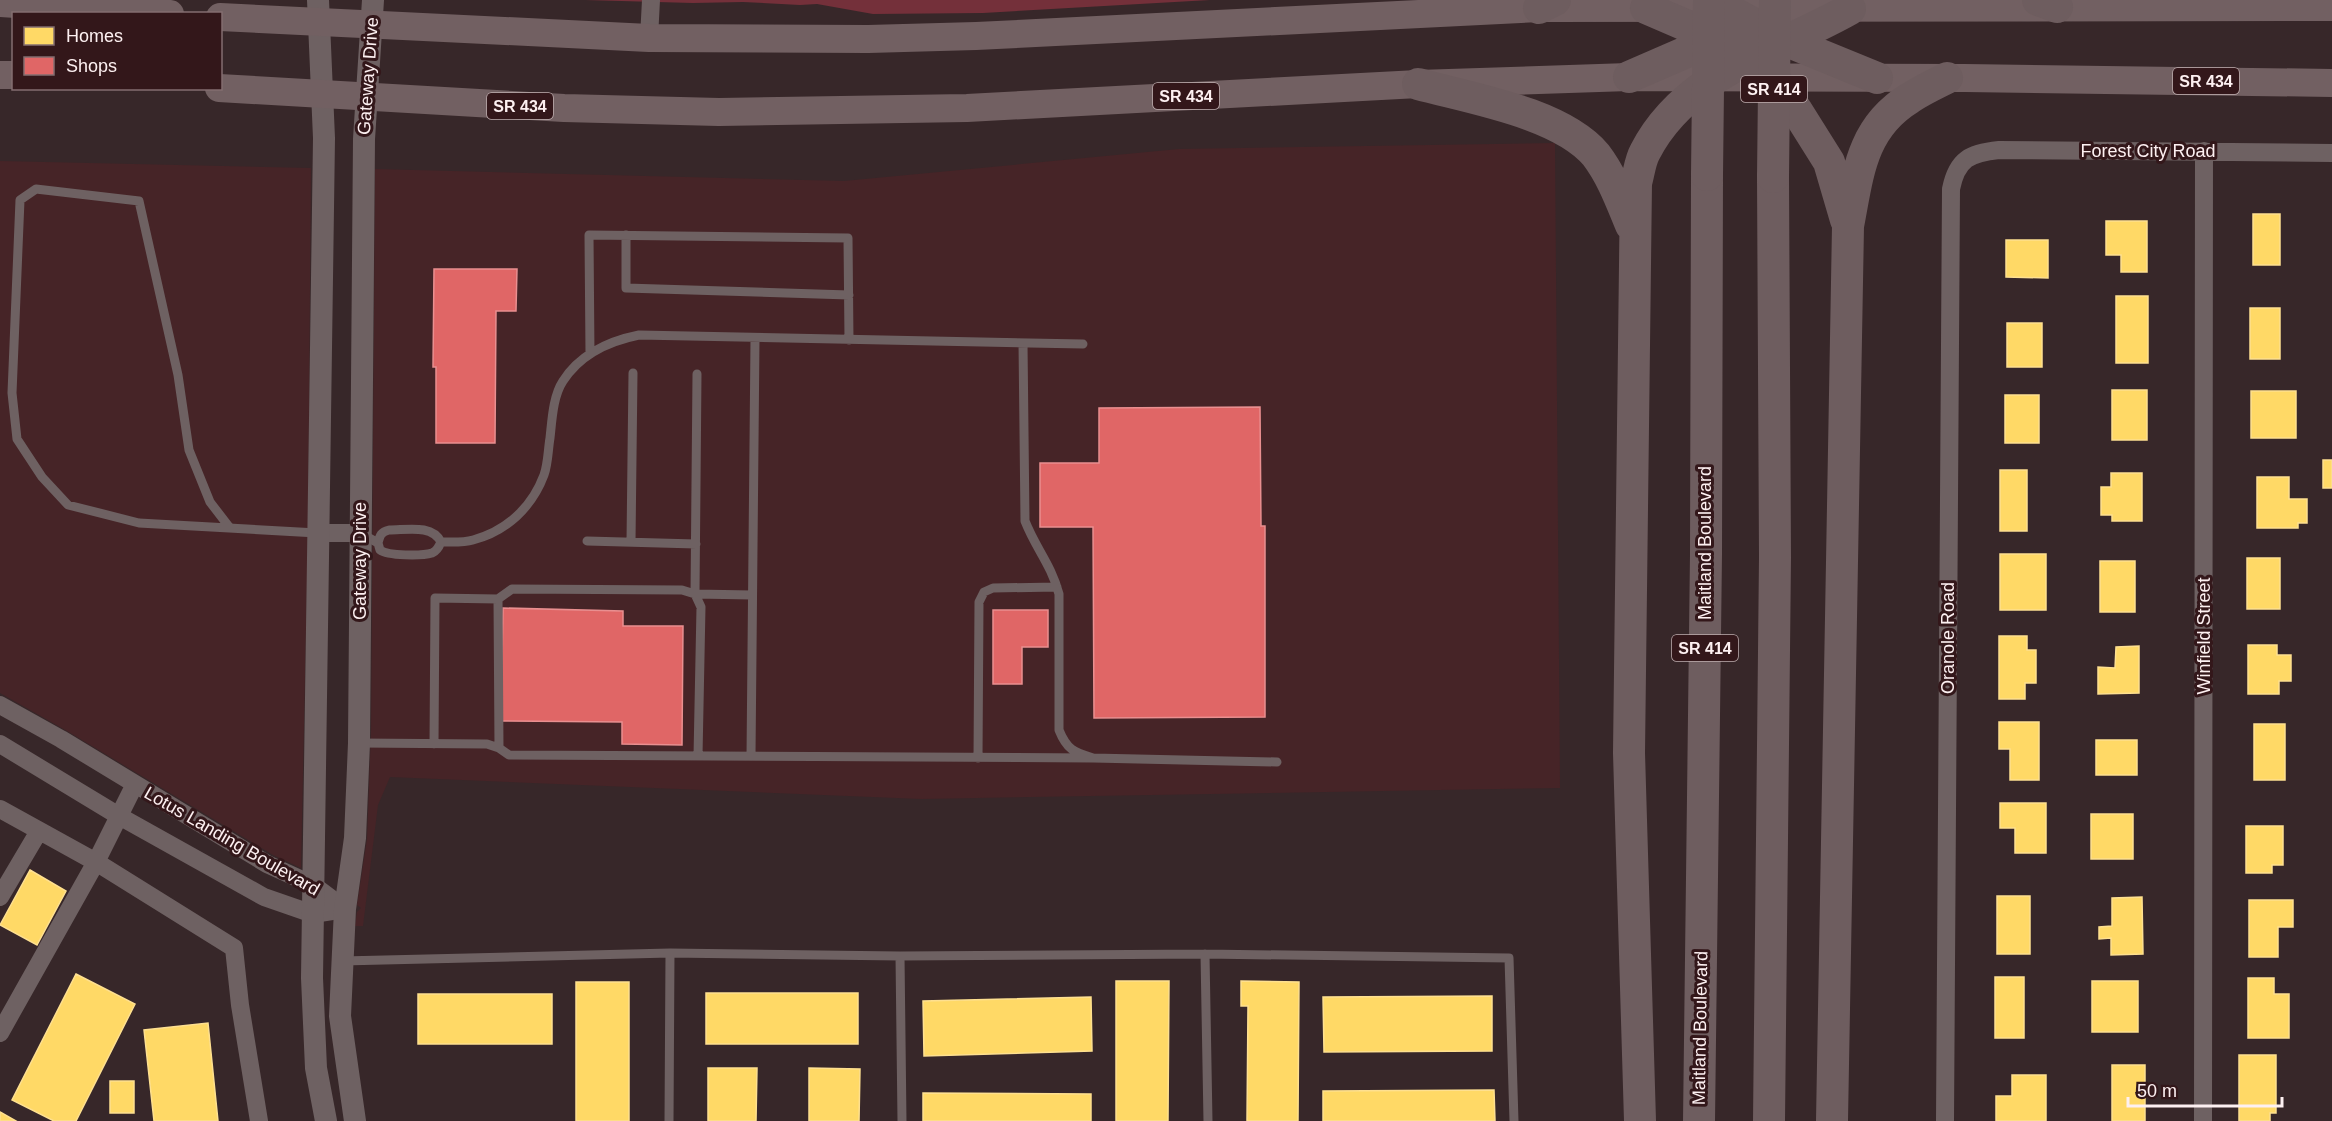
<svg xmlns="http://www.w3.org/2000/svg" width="2332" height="1121" font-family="Arial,sans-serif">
<rect width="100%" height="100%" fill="#372729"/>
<path fill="#462427" d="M1555 143 1560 788 921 799 390 777 378 805 363 926H355L357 912 361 908 357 905 367 839 371 732 375 169 844 181 1179 149Z
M0 161 311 168 308 532 301 868 273 855 67 731 0 693Z"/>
<path fill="#74303a" d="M585 0H1210L983 13 873 14 817 4 800 5 743 2 693 3Z"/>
<path fill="#ffd966" stroke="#fee090" stroke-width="1.5" d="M2253 214H2280V265H2253Z
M2106 221H2147V272H2121V255H2106Z
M2006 240H2048V278L2006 277Z
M2116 296H2148V363H2116Z
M2250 308H2280V359H2250Z
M2007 323H2042V367H2007Z
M2112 390H2147V440H2112Z
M2251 391H2296V438H2251Z
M2005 395H2039V443H2005Z
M2323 460H2332V488H2323Z
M2000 470H2027V531H2000Z
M2111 473H2142V521H2112V515H2101V487H2111Z
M2257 477H2289V499H2307V523H2298V528H2257Z
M2000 554H2046V610H2000Z
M2247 558H2280V609H2247Z
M2100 561H2135V612H2100Z
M1999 636H2027V650H2036V683H2025V699H1999Z
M2248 645H2277V655H2291V681H2279V694H2248Z
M2139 646V693L2098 694V667L2115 668 2116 647Z
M1999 722H2039V780H2010V749H1999Z
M2254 724H2285V780H2254Z
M2096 740H2137V775H2096Z
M2000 803H2046V853H2015V828H2000Z
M2091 814H2133V859H2091Z
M2246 826H2283V865H2272V873H2246Z
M30 870 66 891 37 945 0 925Z
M1997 896H2030V954H1997Z
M2142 897 2143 954 2111 955V938L2099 939V927L2112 926V898Z
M2249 900H2293V927H2278V957H2249Z
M76 974 135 1004 76 1121H54L12 1100Z
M1995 977H2024V1038H1995Z
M2248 978H2274V994H2289V1038H2248Z
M1116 981H1169L1168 1121H1116Z
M1241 981 1299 982 1298 1121H1247L1248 1006H1241Z
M2092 981H2138V1032H2092Z
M576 982H629V1121H576Z
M706 993H858V1044H706Z
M418 994H552V1044H418Z
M1492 996V1051L1324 1052 1323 997Z
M1091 997 1092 1051 924 1056 923 1001Z
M208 1023 218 1121H154L144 1030Z
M2239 1055H2276V1113H2270V1121H2239Z
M2112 1065H2145V1121H2112Z
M708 1068H757L756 1121H708Z
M809 1068 860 1069 859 1121H809Z
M2012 1075H2046V1121H1996V1096H2012Z
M110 1081H134V1113H110Z
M1494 1090 1495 1121H1323V1091Z
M923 1093 1091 1094V1121H923Z
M0 1112 16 1121H0Z"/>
<path fill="#e06666" stroke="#e98f90" stroke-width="1.5" d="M434 269H517L516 311H496L495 443H436V367H433Z
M1260 407 1261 526H1265V717L1094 718 1093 527H1040V463H1099V408Z
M503 608 623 611V626H683L682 745 622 744V722L501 721Z
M993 610H1048V647H1022V684H993Z"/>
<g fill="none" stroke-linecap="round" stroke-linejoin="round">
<path stroke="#6e6162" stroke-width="9" d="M626 235V288L849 295
M1023 343 1025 521C1036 549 1051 564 1059 594V730C1067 750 1074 752 1093 758L1277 762
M590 354 589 235 848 238 849 340
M697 374 695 594 752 595
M230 528 210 502 189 450 178 375 139 201 36 189 20 200 12 393 17 439 42 477 68 505 139 523 317 533
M362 534 378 543 380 550C388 556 422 556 432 553 437 551 439 547 441 542
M587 541 696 544
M441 542C451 542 463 543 473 540 507 531 532 507 544 475 548 464 548 450 550 438 552 420 553 396 563 381 581 353 609 341 639 335L1083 344
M631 542 633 373
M378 543C380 535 381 532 389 530 407 530 432 524 441 542
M498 599 512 589 682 590 695 594 701 607 698 756
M359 743 487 744 499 748 509 755 1093 758
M434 744 435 598 498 599 499 748
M751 756 755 339
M978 758 979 602 984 592 993 588 1057 587
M1205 954 1208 1121
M900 956 902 1121
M342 961 670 953 900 956 1205 954 1509 958 1514 1121
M669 1121 670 953"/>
<path stroke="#6e6162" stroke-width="18" d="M649 38 651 0
M320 533H360
M0 705 61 739 267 864 313 885 345 909
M0 744 119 816 264 897 313 914 345 909
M0 809 96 862 234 948 240 1005 259 1121
M0 897 39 831
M0 1033 96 862 134 786
M1945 1121 1951 189C1957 159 1970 153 1999 150L2332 153
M2203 1121 2204 151"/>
<path stroke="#6e6162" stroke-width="22" d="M318 0 324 138 312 978 316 1068 326 1121
M355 1121 340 1016 345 909 355 838 359 743 364 139 373 0"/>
<path stroke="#726062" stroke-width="28" d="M0 3 170 14
M220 17 649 38 868 39 976 36 1539 8 2332 7
M0 75H14
M219 88 564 108 719 112 967 108 1418 84 1629 77 1965 78 2332 83"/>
<path stroke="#6e5d5f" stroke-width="32" d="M1717 0 1723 7 1784 40 1877 78
M2038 0 2057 7
M1539 8 1555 0
M1646 8 1718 39 1749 58 1773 77 1797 111 1829 162 1846 220
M1629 77 1728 34
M1418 84C1470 98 1561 113 1596 155 1612 176 1621 201 1631 225
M1640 1121 1629 753 1636 183C1639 173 1640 161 1645 152 1686 72 1778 50 1850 9
M1699 1121 1706 554 1707 175
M1769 1121 1775 557 1773 177
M1832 1121 1848 226C1858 174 1861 128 1910 98 1922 90 1935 84 1947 78"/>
<path stroke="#6e5d5f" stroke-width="32" d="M1707 175 1709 0
M1773 177 1775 0"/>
</g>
<g text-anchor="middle" stroke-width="6" stroke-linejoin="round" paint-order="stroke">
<g fill="#33171a" stroke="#c0afb0" stroke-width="1.5">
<rect x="2173" y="68" width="66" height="26" rx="4.5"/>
<rect x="1741" y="76" width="66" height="26" rx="4.5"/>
<rect x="1153" y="83" width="66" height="26" rx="4.5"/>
<rect x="487" y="93" width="66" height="26" rx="4.5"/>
<rect x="1672" y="635" width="66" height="26" rx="4.5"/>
</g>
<g font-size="16" font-weight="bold" fill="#fdf0f1">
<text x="2206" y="87">SR 434</text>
<text x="1774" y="95">SR 414</text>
<text x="1186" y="102">SR 434</text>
<text x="520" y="112">SR 434</text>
<text x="1705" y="654">SR 414</text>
</g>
<g font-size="18" fill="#fdf0f1" stroke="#33171a">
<text transform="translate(368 76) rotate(-86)" y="6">Gateway Drive</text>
<text x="2148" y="157">Forest City Road</text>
<text transform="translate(1705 543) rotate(-90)" y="6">Maitland Boulevard</text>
<text transform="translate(360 561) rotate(-90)" y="6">Gateway Drive</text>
<text transform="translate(2204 636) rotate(-90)" y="6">Winfield Street</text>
<text transform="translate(1948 638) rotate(-90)" y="6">Oranole Road</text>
<text transform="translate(232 841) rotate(30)" y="6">Lotus Landing Boulevard</text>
<text transform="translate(1700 1028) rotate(-89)" y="6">Maitland Boulevard</text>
</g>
</g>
<rect x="12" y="12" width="210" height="78" fill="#33171a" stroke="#846e70" stroke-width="1.5"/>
<rect x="24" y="27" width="30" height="18" fill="#ffd966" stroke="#846e70" stroke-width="1.5"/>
<text x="66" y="42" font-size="18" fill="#fdf0f1">Homes</text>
<rect x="24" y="57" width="30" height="18" fill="#e06666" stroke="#846e70" stroke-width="1.5"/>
<text x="66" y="72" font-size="18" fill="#fdf0f1">Shops</text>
<path d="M2128 1097v9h154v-9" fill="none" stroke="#fdf0f1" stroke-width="3"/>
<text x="2137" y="1097" font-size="18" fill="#fdf0f1" stroke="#33171a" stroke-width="4.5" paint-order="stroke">50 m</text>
</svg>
